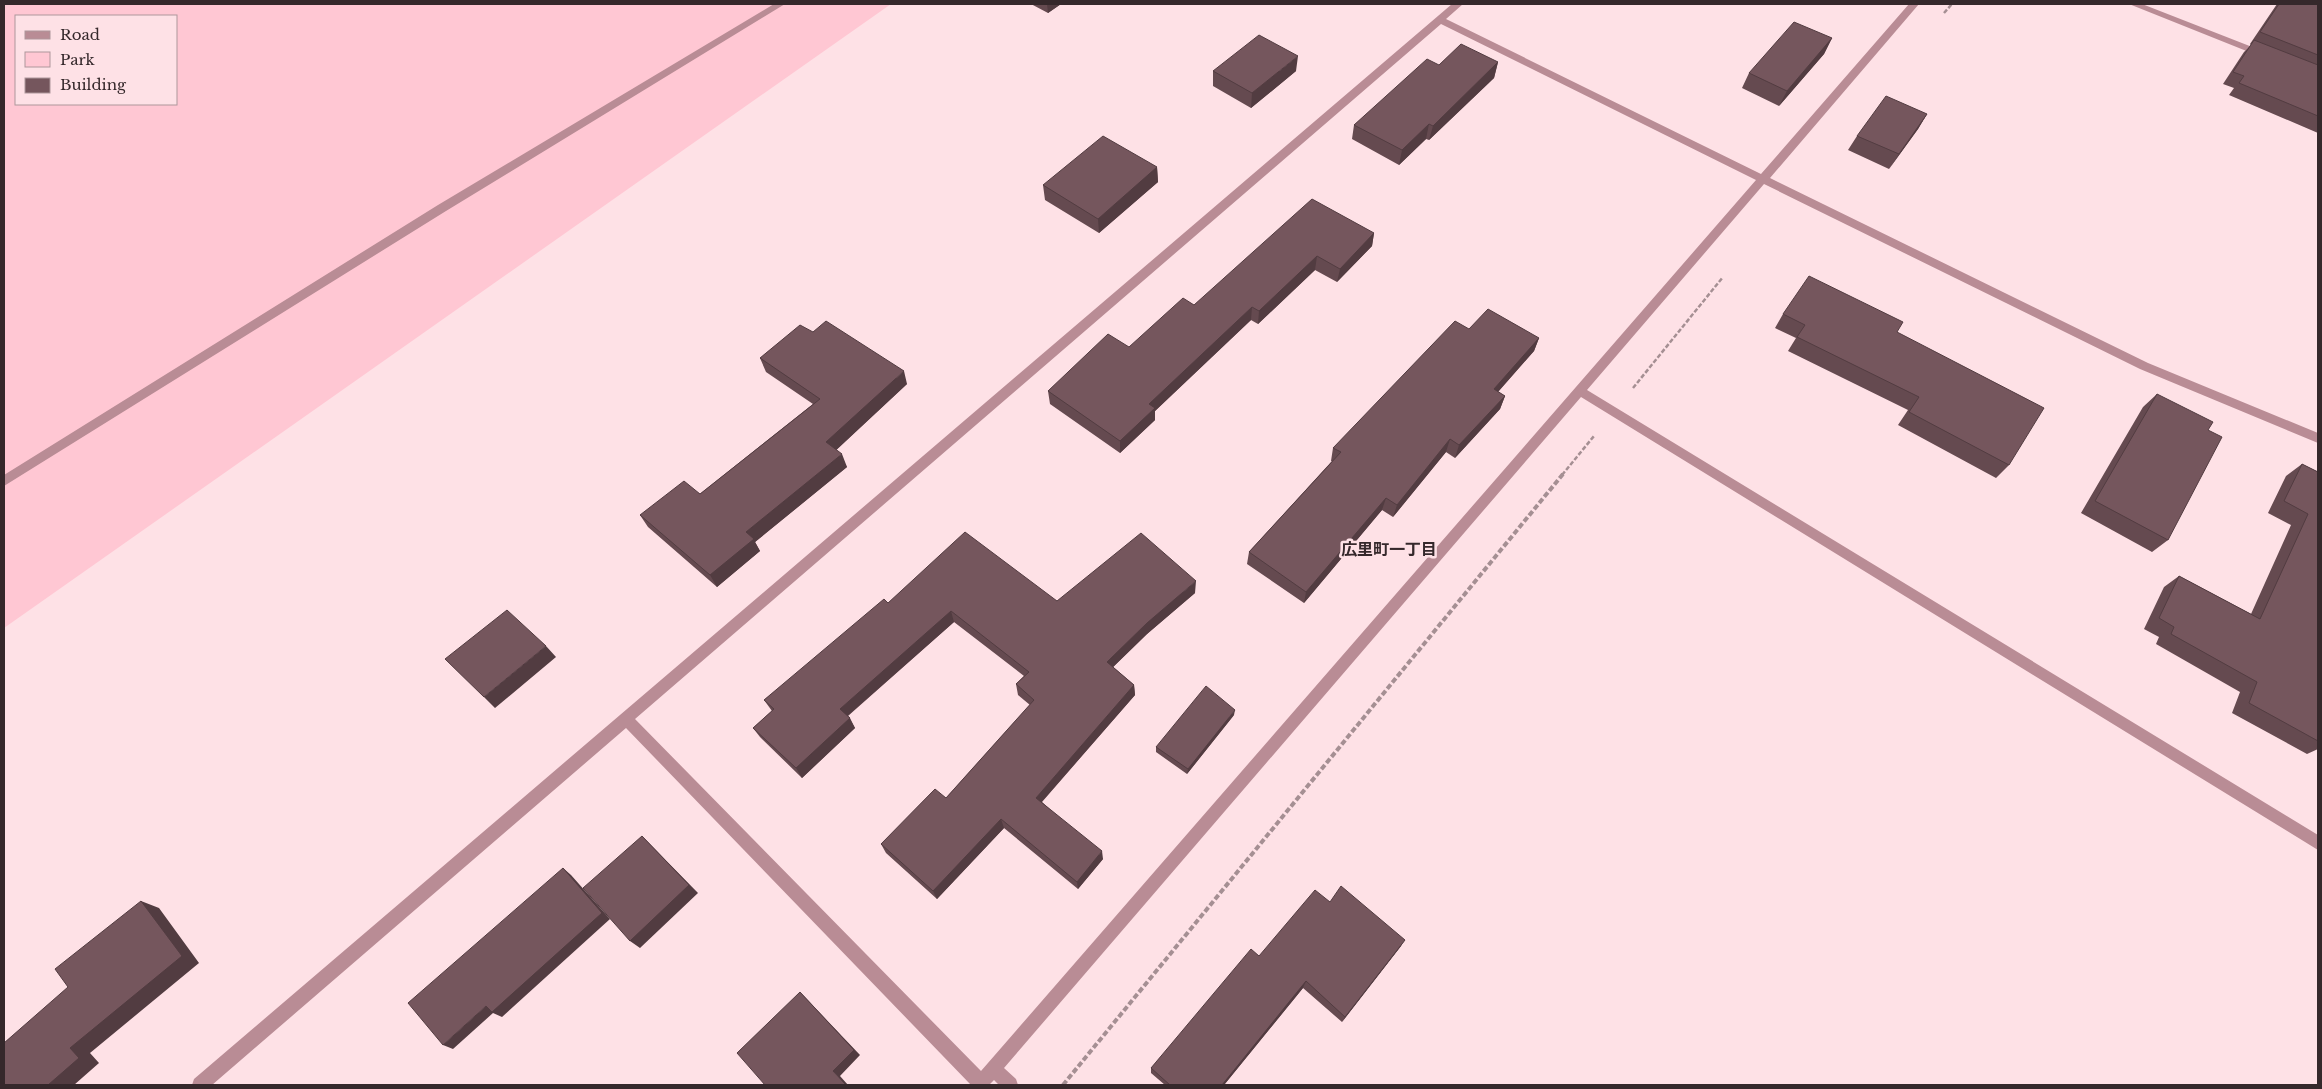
<svg xmlns="http://www.w3.org/2000/svg" width="2322" height="1089" font-family="'Libre Baskerville','Noto Sans JP',serif">
<rect width="100%" height="100%" fill="#fee1e6"/>
<path fill="#ffc7d3" fill-rule="evenodd" d="M4 4H891L4 628ZM16 16H176V104H16Z"/>
<g fill="none" stroke-linecap="round" stroke-linejoin="round">
<path stroke="#a58f93" stroke-width="2.5" stroke-dasharray="4.5 2" stroke-linecap="butt" d="M1944 13 1952 4
M1633 388 1723 277
M1562 475 1594 436"/>
<path stroke="#a58f93" stroke-width="4" stroke-dasharray="5.5 2.5" stroke-linecap="butt" d="M1063 1085 1563 474"/>
<path fill="#b98c95" fill-rule="evenodd" d="M774 4H785L446 211 4 486V475L438 205Z"/>
<path fill="#b98c95" fill-rule="evenodd" d="M1452 4H1463L1446 19 1761 174 1909 4H1919L1770 178 2148 363 2318 433V443L2140 369 1764 184 1587 390 2318 835V850L1581 397 1004 1068 1016 1079 1018 1085H999L994 1080 989 1085H971L626 728 212 1085H192L194 1079ZM1441 24 1756 180 981 1071 635 719Z
M2129 4H2142L2265 52 2267 54 2262 57 2259 56Z"/>
</g>
<path fill="#654a50" d="M1031 4H1061L1048 13Z
M2277 4H2318V133L2229 95 2234 88 2223 84 2244 52 2251 45 2250 44Z
M1832 38 1824 54 1779 106 1742 88 1749 73Z
M1498 62 1494 78 1429 140 1426 139 1399 165 1352 139 1354 125 1439 65Z
M1213 71H1296L1251 108 1213 86Z
M1927 114 1918 129 1889 169 1848 150 1857 136Z
M1157 167 1158 182 1099 233 1045 200 1043 185Z
M1374 233 1372 246 1337 282 1315 270 1258 324 1251 320 1155 411V420L1120 453 1050 404 1048 391 1129 347 1194 305Z
M1783 314 1897 332 2009 465 1996 478 1898 425 1908 410 1788 351 1796 338 1775 328Z
M1469 329 1539 338 1534 351 1498 392 1505 396 1500 409 1455 458 1446 452 1393 517 1382 510 1304 603 1247 564 1249 552 1332 461H1331L1333 448Z
M813 332 907 384 836 450 847 467 755 542 760 551 717 587 648 527 640 515 700 494 813 404 766 372 760 358Z
M2157 394 2208 430 2168 540 2152 552 2081 513 2143 407Z
M2302 464 2318 472V749L2307 754 2232 713 2240 692 2156 644 2159 637 2144 629 2164 587 2179 576 2251 614 2291 525 2268 513 2286 476Z
M1195 593 1147 634 1113 667 1134 685 1135 695 1042 802 1103 859 1078 889 1004 828 937 899 886 853 881 844 946 798 1030 705 1018 695 1016 684 1024 676 954 622 848 716 855 728 802 778 760 737 753 728 772 711 764 700 888 603 1057 601Z
M1234 715 1187 774 1156 752V747Z
M1330 902 1401 946 1342 1022 1303 988 1224 1085H1165L1151 1073V1068L1259 956Z"/>
<path fill="#523c41" d="M1047 4H1061L1048 13Z
M1832 38 1824 54 1779 106 1787 91Z
M1298 56 1296 71 1251 108 1252 93Z
M1498 62 1494 78 1429 140 1433 126Z
M1927 114 1918 129 1889 169 1899 154Z
M1429 124 1426 139 1399 165 1402 150Z
M1157 167 1158 182 1099 233 1098 219Z
M1374 233 1372 246 1337 282 1340 269Z
M1317 256 1315 270 1258 324 1259 311Z
M1252 307 1251 320 1155 411V420L1120 453V441L1149 404Z
M1539 338 1534 351 1489 402 1494 389Z
M904 371 907 384 831 455 826 442Z
M1505 396 1500 409 1455 458 1459 445Z
M1450 439 1446 452 1393 517 1397 505Z
M842 454 847 467 755 542 760 551 717 587 710 575 746 532Z
M1386 498 1382 510 1304 603 1306 592Z
M1196 581 1195 593 1147 634 1108 672 1107 662 1147 623Z
M951 611 954 622 845 718 840 709Z
M546 646 556 657 495 708 484 697Z
M1134 685 1135 695 1038 806 1036 798Z
M1235 710 1234 715 1187 774 1188 769Z
M850 718 855 728 802 778 796 768Z
M1001 819 1004 828 937 899 933 891Z
M642 836 698 893 640 948 630 941Z
M1102 851 1103 859 1078 889 1077 882Z
M563 868 571 875 610 919 502 1017 493 1013 453 1049 443 1045 486 1006Z
M141 901 159 908 199 963 90 1053 99 1063 74 1085H48Z
M1405 940 1401 946 1342 1022 1345 1017Z
M1306 981 1303 988 1224 1085H1222Z
M800 992 860 1055 840 1076 848 1085H845L833 1071Z"/>
<path fill="#75565d" stroke="#523c41" d="M2279 4H2318V55L2260 32Z
M1794 22 1832 38 1787 91 1749 73Z
M1259 35 1298 56 1252 93 1213 71Z
M2254 40 2318 65V116L2239 83 2244 76 2233 72Z
M1461 44 1498 62 1433 126 1429 124 1402 150 1354 125 1427 59 1439 65Z
M1886 96 1927 114 1899 154 1857 136Z
M1103 136 1157 167 1098 219 1043 185Z
M1312 199 1374 233 1340 269 1317 256 1259 311 1252 307 1149 404 1155 408 1120 441 1048 391 1108 334 1129 347 1183 298 1194 305Z
M1809 276 1903 322 1897 332 2044 408 2009 465 1909 412 1919 397 1797 337 1805 325 1783 314Z
M1488 309 1539 338 1494 389 1505 396 1459 445 1450 439 1397 505 1386 498 1306 592 1249 552 1341 452 1333 448 1455 321 1469 329Z
M826 321 904 371 826 442 842 454 746 532 754 539 710 575 640 515 684 481 700 494 820 399 760 358 800 325 813 332Z
M2157 394 2213 422 2208 430 2222 437 2168 540 2095 501Z
M2302 464 2318 472V741L2249 703 2257 682 2171 634 2174 627 2159 618 2179 576 2260 619 2308 514 2284 501Z
M965 532 1057 601 1141 533 1196 581 1147 623 1107 662 1134 685 1036 798 1102 851 1077 882 1001 819 933 891 881 844 935 789 946 798 1034 700 1016 684 1029 672 951 611 840 709 850 718 796 768 753 728 774 709 764 700 884 599 888 603Z
M507 610 546 646 484 697 445 659Z
M1206 686 1235 710 1188 769 1156 747Z
M642 836 689 885 630 941 583 888Z
M563 868 602 913 492 1012 486 1006 443 1045 408 1003Z
M1341 886 1405 940 1345 1017 1306 981 1222 1085H1170L1151 1068 1251 949 1259 956 1315 890 1330 902Z
M141 901 182 956 70 1048 79 1058 48 1085H4V1043L68 987 55 969Z
M800 992 854 1050 833 1071 846 1085H765L737 1053Z"/>
<g text-anchor="middle" stroke-width="5" stroke-linejoin="round" paint-order="stroke">
<g font-size="16" font-weight="bold" fill="#35282b" stroke="#fee1e6">
<text x="1389" y="555">広里町一丁目</text>
</g>
</g>
<rect width="2322" height="1089" fill="none" stroke="#35282b" stroke-width="10"/>
<rect x="15" y="15" width="162" height="90" fill="#fee1e6" stroke="#ae979b"/>
<rect x="25" y="31" width="25" height="8" fill="#b98c95" stroke="#ae979b"/>
<text x="60" y="40" font-size="15" fill="#35282b">Road</text>
<rect x="25" y="52" width="25" height="15" fill="#ffc7d3" stroke="#ae979b"/>
<text x="60" y="65" font-size="15" fill="#35282b">Park</text>
<rect x="25" y="78" width="25" height="15" fill="#75565d" stroke="#ae979b"/>
<text x="60" y="90" font-size="15" fill="#35282b">Building</text>
</svg>
